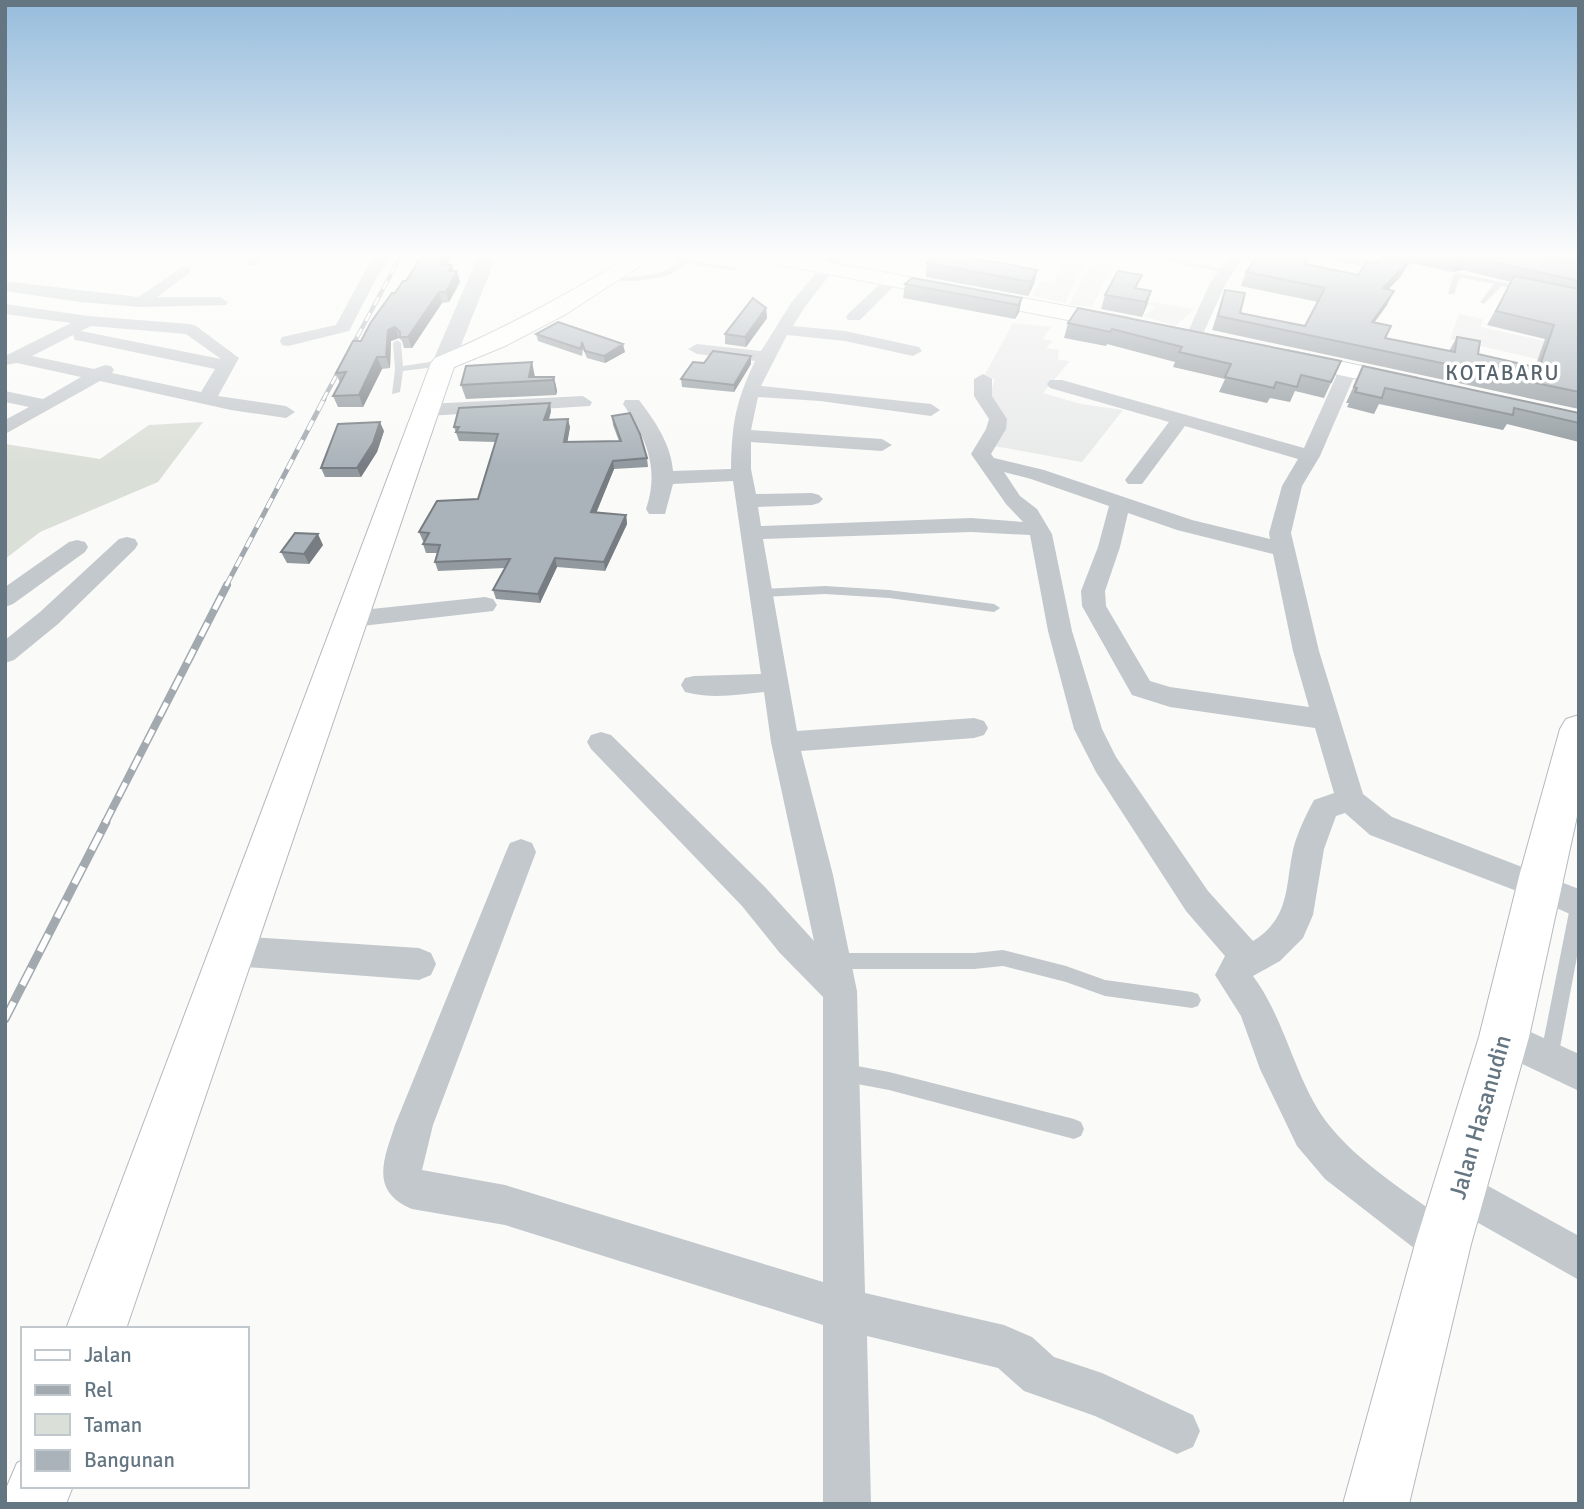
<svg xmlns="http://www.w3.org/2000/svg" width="1584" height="1509" font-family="Signika,sans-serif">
<rect width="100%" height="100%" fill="#fafaf8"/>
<path fill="#e8e9e9" d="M1069 254H1089L1065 303 1033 296 1040 281 1053 282Z
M1097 254H1118L1092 307 1069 305Z
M1149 254H1219L1210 266Z
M1141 301 1195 309 1175 326 1144 316 1155 307Z
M1459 314 1483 319 1481 327 1563 345 1559 364 1450 339Z
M1013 323 1051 327 1042 339 1053 341 1046 348 1059 350 1058 360 1070 361 1043 393 1081 404 1123 410 1082 462 994 446 989 396 995 379 983 378Z"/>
<path fill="#dadfd7" d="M203 422 158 482 40 532 5 559V444L100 459 149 425Z"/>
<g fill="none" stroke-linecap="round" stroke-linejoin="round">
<g stroke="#b3babf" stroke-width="2">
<path id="secondary" d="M635 254H658L566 314 505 346 454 367 126 1329H66L431 363 435 358C505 329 569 293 635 254Z
M746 254H785L1125 317 1133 319 1136 324 1133 329 1125 331 756 260 749 258Z
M1287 350 1409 376 1418 378 1421 383 1418 388 1409 390 1279 362 1275 357 1279 352Z
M1579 715V807L1529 1037 1471 1244 1409 1504H1343L1415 1244 1479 1037 1520 873 1560 729 1566 719Z
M23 1460V1486H73L66 1504H5V1491L17 1463Z"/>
</g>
<path fill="#c3c8cc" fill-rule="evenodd" d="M669 254H676L686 260 738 268 734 270 686 264 669 275 656 278 636 281 605 280 601 278 605 276C631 277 657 279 679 262Z
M1132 254H1145L1231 271 1227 273Z
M1457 273 1526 287 1530 289 1526 291 1501 286 1484 304 1480 302 1494 284 1460 277 1454 294H1448L1453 275Z
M397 340 401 343 403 366 443 360 447 363 443 366 403 371 400 392 392 394 395 369 393 343Z
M825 586 889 590 994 604 1000 608 994 612 889 598 825 594 761 597 755 593 761 589Z
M1579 895V946L1558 1058 1555 1064 1549 1067 1543 1064 1540 1058 1571 902 1573 897Z
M1003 950 1066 966 1105 980 1192 992 1198 994 1201 1000 1198 1006 1192 1008 1105 996 1066 982 1003 966 974 969H834L828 966 826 961 828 956 834 953H974Z
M841 1063 889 1072 1074 1119 1081 1122 1084 1129 1081 1136 1074 1139 889 1090 841 1081 835 1078 832 1072 835 1066Z"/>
<path fill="#c3c8cc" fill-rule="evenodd" d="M256 254H273L257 265H247L245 262Z
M380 254H394L379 273 349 331 288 346 282 345 280 341 282 337 336 325 365 271Z
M832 254H846L804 308 793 326 845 331 919 347 922 351 913 356 845 341 787 335 761 386 931 404 940 410 931 416 820 401 758 397 751 430 882 439 892 445 882 451 751 442V469L756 494 812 493 819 495 823 499 819 503 812 505 758 507 761 526 971 518 1023 522 1006 504 971 454 986 429 989 419 974 396V379L983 374 992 379V396L1007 419 1006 429 991 454 994 458 1044 470 1192 520 1270 539 1269 533 1282 486 1298 459 1185 426 1142 484H1128L1125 480 1169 422 1050 388 1047 384 1050 380H1062L1304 448 1339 370 1342 366H1354L1357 370 1320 456 1302 486 1291 533 1319 651 1363 794 1392 817 1579 889V918L1527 895 1370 835 1345 813 1336 816 1324 849 1313 915 1303 938 1280 961 1253 976C1285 1019 1294 1076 1325 1120 1359 1165 1413 1196 1458 1229L1464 1244 1458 1259 1443 1265 1428 1259 1325 1179 1297 1146 1260 1069 1241 1016 1215 975 1225 956 1186 911 1096 772 1074 729 1048 631 1030 535 971 532 763 539 797 731 974 718 984 721 988 728 984 735 974 738 801 751 833 875 857 991 865 1293 1004 1325 1032 1337 1054 1357 1102 1373 1193 1415 1200 1431 1193 1447 1177 1454 1095 1416 1024 1391 998 1368 867 1336 871 1504H823V1325L505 1225 412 1209C369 1191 384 1159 395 1125L506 852 510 843 521 839 532 843 536 852 433 1125 422 1170 505 1185 823 1282V997L779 952 742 906 591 749 587 742 591 735 601 732 611 735 764 886 814 941 771 742 764 692C738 695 710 699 685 692L681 685 685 678 694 676 761 674 733 481 673 484 665 514H649L646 509C660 468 646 438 623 404L625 400H639C655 421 671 444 673 471L731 469C732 424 735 403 755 361L697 354 688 349 697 344 761 351 791 303ZM1004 472 1031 479 1109 506 1098 547 1081 591 1082 606 1132 695 1170 707 1315 728 1334 793 1314 800C1306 815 1297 833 1293 850 1285 888 1290 918 1253 941L1208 891 1116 757 1102 729 1072 631 1052 534 1037 509 1020 496ZM1128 513 1177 530 1273 554 1293 651 1309 707 1170 687 1150 681 1106 606 1105 591 1120 547Z
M1232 254H1246L1226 283 1202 336 1194 341 1188 340 1186 336 1210 283Z
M1314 254H1340L1400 266 1407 270 1400 274 1321 258Z
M184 266 189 267 191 270 189 273 157 297H220L228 302 226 305 141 307 80 302 5 291V281L138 297Z
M892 275 897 277 900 280 860 320H848L846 317 848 314 887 277Z
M5 304 88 316 190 324 196 326 239 358 218 396 286 406 295 412 286 418 231 410 100 381 5 434V420L29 407 5 402V391L43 399 81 377 17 363 5 365V356L71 323 5 314ZM91 326 186 334 221 359 81 331ZM73 335 75 340 81 341 215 369 201 392 112 373 114 370 111 366 105 365 94 369 32 356Z
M583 396 592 402 590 406 427 416 418 410 427 404Z
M127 537 135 539 138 544 135 549 58 624 14 660 5 663V640L40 612 119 539Z
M77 540 85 542 88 547 85 552 13 604 5 607V587L69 542Z
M485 597 493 599 497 605 493 611 353 627 344 625 341 619 344 613 353 611Z
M233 936 419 948 431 953 436 964 431 975 419 980 233 966 221 962 216 951 221 940Z
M1504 1020 1579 1054V1091L1491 1049 1486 1037 1491 1025Z
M1459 1170 1579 1236V1280L1445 1204 1439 1190 1445 1176Z"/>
<path fill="#c3c8cc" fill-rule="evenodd" d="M479 254H497L454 363 451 368H435L432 363Z"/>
<use href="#secondary" fill="#fff" fill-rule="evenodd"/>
<g stroke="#a2aab0" stroke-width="4.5">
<path id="rail-far3" d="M323 400 402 254"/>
</g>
<g stroke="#a2aab0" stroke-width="5">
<path id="rail-far2" d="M226 586 324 399"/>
</g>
<g stroke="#a2aab0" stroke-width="8">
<path id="rail-far1" d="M105 823 227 585"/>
</g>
<g stroke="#a2aab0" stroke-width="9">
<path id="rail" d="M5 1019 106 822"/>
</g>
<use href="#rail-far3" stroke="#fff" stroke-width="2.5" stroke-dasharray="9" stroke-linecap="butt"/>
<use href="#rail-far2" stroke="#fff" stroke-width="3.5" stroke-dasharray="11" stroke-linecap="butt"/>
<use href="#rail-far1" stroke="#fff" stroke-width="5" stroke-dasharray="15" stroke-linecap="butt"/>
<use href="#rail" stroke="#fff" stroke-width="6" stroke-dasharray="19" stroke-linecap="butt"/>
</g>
<path fill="#929a9f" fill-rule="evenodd" d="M445 254H452L453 256 447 265 454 271 460 282 449 302 442 303 412 348H404L402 341 399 338 391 341 390 368 382 369 363 407H338L333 396 340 383 336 373 361 341 395 293 406 281Z
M1386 254H1579V409L1212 330 1225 290 1240 313 1305 326 1318 302 1241 286 1246 272 1298 255 1306 265 1358 275 1376 264 1384 258ZM1410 263 1452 272 1462 270 1511 282 1487 325 1545 339 1535 367 1478 354 1457 337 1449 351 1385 338 1374 323 1387 305 1389 289 1401 276 1406 267H1408Z
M962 261 1037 270 1034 284 1028 296 926 277 927 263Z
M905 284 1022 298 1019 312 1015 319 903 298Z
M1138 289 1151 291 1147 305 1142 317 1101 309 1105 295Z
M766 308 767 318 746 347 725 344V334Z
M1068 323 1341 361 1324 398 1295 391 1290 402 1270 398 1267 403 1219 392 1225 379 1173 367 1175 362 1107 344 1106 346 1064 338Z
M536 334 625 352 605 363 587 358 583 349 582 356 538 341Z
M704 363 751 364 734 392 682 387 681 379Z
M1363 366 1579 413V442L1507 424 1503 430 1379 404 1374 414 1347 407 1349 403H1346Z
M535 377H554L557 391 556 395 466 399 461 385Z
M551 411 549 420 570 427 567 442 619 441 613 425 612 416 647 458 648 467 614 469 596 512 626 515 627 524 605 571 557 567 540 603 496 599 493 590 505 568 438 571 435 562 438 553H426L423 544 424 541H423L419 532 478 499 496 442 459 441 454 427Z
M384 431 377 452 361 477H325L321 468Z
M323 545 309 564 287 563 281 552Z"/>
<path fill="#777d82" d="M445 254H452L453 256 442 276 439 265Z
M1469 257 1462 270 1452 272 1459 258Z
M1408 262 1401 276 1376 302 1383 288Z
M452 265 455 276 457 271 460 282 449 302 446 292 448 271Z
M1037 270 1034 284 1028 296 1031 282Z
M1151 291 1147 305 1142 317 1146 302Z
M1394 291 1387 305 1364 336 1372 322Z
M439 292 442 303 412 348 408 337Z
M1022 298 1019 312 1015 319 1018 305Z
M766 308 767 318 746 347 745 337Z
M395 327 399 338 391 341 390 368 386 357 388 330Z
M623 344 625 352 605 363 604 356Z
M751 356V364L734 392V385Z
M377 357 382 369 363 407 359 395Z
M532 362 535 377H529Z
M554 377 557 391 556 395 553 380Z
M550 403 551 411 546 428 544 420Z
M568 419 570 427 566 450 564 442Z
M380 422 384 431 377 452 361 477 357 468Z
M613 461 614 469 593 521 591 512Z
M626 515 627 524 605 571 604 562Z
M318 534 323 545 309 564 304 554Z
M555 558 557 567 540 603 538 594Z"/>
<path fill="#aab3b9" stroke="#777d82" stroke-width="2" d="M423 254H445L439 265H452L448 271H457L446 292H439L408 337H400V332L395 327 388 330 386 357H377L359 395 333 396 346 372 336 373 353 341H361L371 322 392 293H395L403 281H406Z
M1259 254H1297V255L1309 257 1305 264 1358 275 1367 262 1376 264 1381 258 1408 262 1383 288 1394 291 1372 322 1391 326 1385 338 1455 352 1457 337 1480 341 1478 354 1539 368 1554 325 1496 311 1514 276 1579 289V392L1218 316 1225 290 1245 293 1240 313 1305 326 1325 288 1246 272Z
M1437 254H1533L1535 256 1579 265V281L1469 257 1459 258Z
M1564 254H1579V257Z
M936 255 962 261 965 258 996 262 1037 270 1031 282 927 263Z
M1118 271 1142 275 1135 288 1151 291 1146 302 1105 295Z
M912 278 1022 298 1018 305 905 284Z
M753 298 766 308 745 337 725 334Z
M1078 308 1341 361 1331 382 1301 375 1297 387 1276 382 1274 388 1225 377 1231 364 1179 352 1182 347 1112 329 1110 332 1068 323Z
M558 322 623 344 604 356 585 351 582 342 581 349 536 334Z
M713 351 751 356 734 385 681 379 693 362 704 363Z
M532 362 529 377H554L553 380 461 385 466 366Z
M1363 366 1579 413V423L1514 408 1513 415 1385 388 1382 398 1355 392 1357 388 1354 387Z
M550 403 544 420 568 419 564 442 621 441 612 416 630 413 640 434 647 458 613 461 591 512 626 515 604 562 555 558 538 594 493 590 510 559 435 562 440 545 423 544 429 533 419 532 437 501 478 499 498 434 456 432 459 427H454L459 408Z
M380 422 373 443 357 468H321L338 424Z
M295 533 318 534 304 554 281 552Z"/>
<linearGradient id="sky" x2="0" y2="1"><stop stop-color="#96bcdc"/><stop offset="0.55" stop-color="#fdfdfc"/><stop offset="1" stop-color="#fdfdfc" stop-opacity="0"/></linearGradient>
<rect width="1584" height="465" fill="url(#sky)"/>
<g text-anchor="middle" stroke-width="7" stroke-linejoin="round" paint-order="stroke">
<g font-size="21" letter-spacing="2" fill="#57646e" stroke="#fff">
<text x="1503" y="380">KOTABARU</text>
</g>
<g font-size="24" fill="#657683" stroke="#fff">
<text transform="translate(1480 1117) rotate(-74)" y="8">Jalan Hasanudin</text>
</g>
</g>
<rect width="1584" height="1509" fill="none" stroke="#657683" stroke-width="14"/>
<rect x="21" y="1327" width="228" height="161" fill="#ffffff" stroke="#c1c8cd" stroke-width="2"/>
<rect x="35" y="1350" width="35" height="10" fill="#ffffff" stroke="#c1c8cd" stroke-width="2"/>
<text x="84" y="1362" font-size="21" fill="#657683">Jalan</text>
<rect x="35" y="1385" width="35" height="10" fill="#a2aab0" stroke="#c1c8cd" stroke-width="2"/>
<text x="84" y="1397" font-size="21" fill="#657683">Rel</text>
<rect x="35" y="1414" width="35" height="21" fill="#dadfd7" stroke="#c1c8cd" stroke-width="2"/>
<text x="84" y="1432" font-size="21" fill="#657683">Taman</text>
<rect x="35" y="1450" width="35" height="21" fill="#aab3b9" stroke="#c1c8cd" stroke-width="2"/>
<text x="84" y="1467" font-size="21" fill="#657683">Bangunan</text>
</svg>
